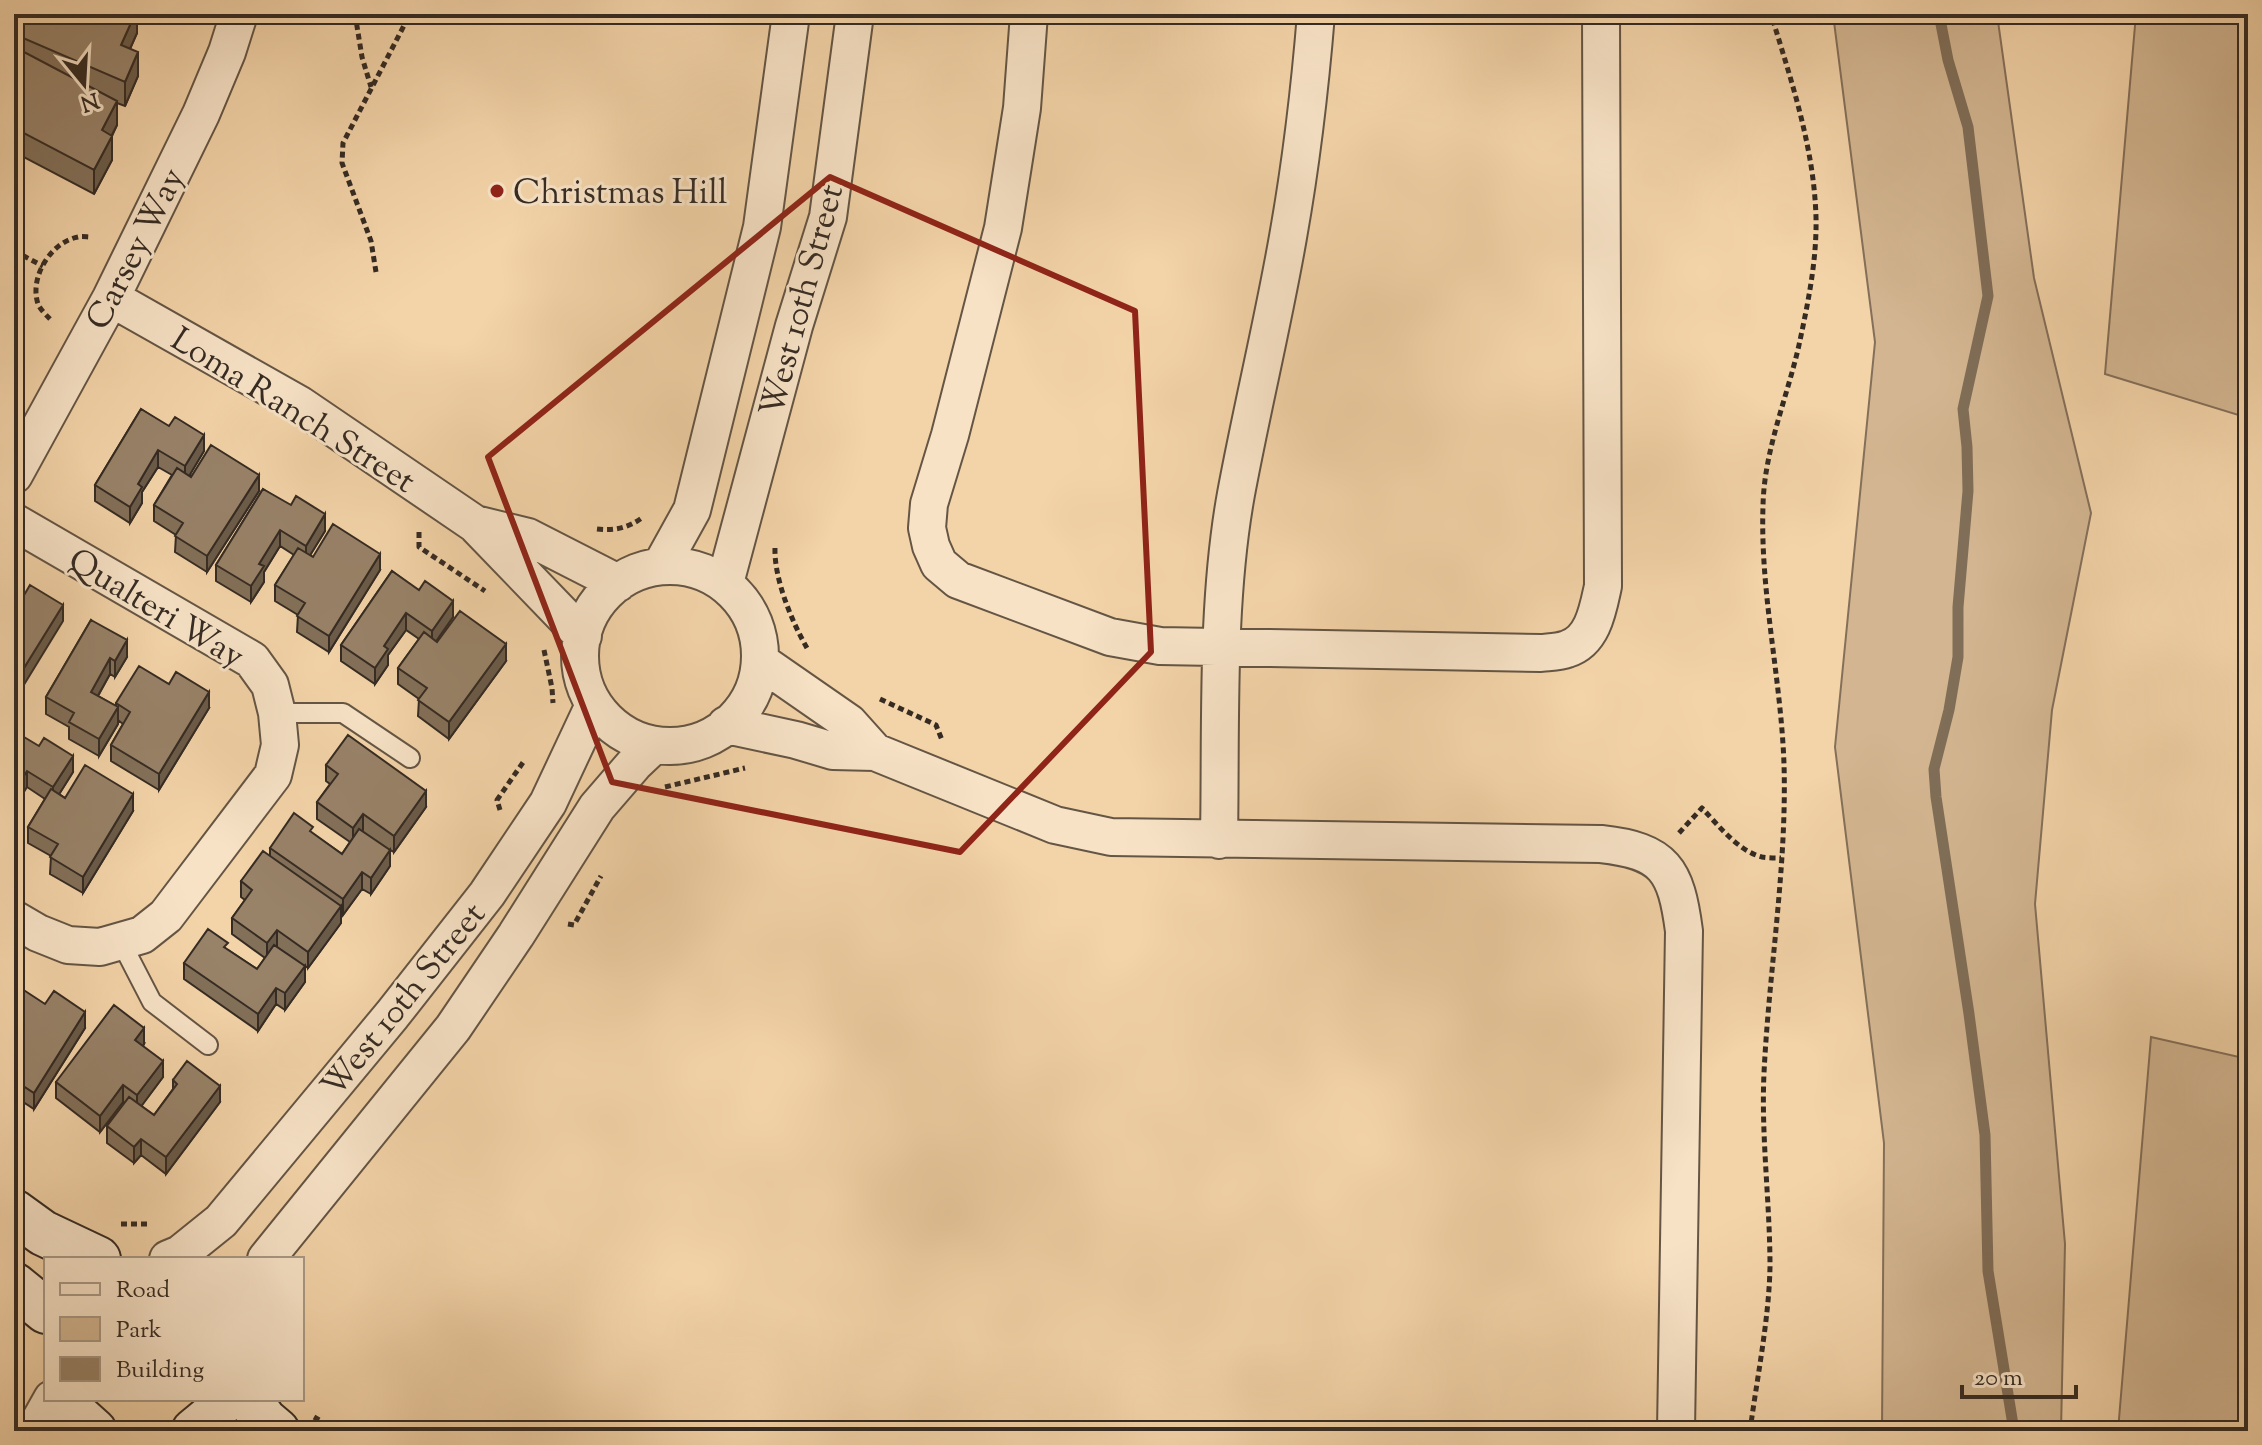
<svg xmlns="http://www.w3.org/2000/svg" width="2262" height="1445" font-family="'Sorts Mill Goudy',serif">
<rect width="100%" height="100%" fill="#f3d3a8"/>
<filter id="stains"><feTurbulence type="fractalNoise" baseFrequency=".0025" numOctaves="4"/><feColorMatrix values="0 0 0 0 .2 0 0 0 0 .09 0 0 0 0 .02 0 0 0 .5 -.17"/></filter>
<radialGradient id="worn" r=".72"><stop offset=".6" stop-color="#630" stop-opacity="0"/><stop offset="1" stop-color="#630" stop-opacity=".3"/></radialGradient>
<path fill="#d3b691" stroke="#84705a" stroke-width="2" d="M1833 14H1997L2034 278 2091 513 2052 710 2035 904 2065 1244 2061 1431H1882L1884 1143 1835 747 1875 342Z
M2136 14H2248V418L2105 374Z
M2151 1037 2248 1059V1431H2118Z"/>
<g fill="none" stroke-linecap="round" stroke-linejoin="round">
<path stroke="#806e58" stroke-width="11" d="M1939 14 1948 60 1968 127 1988 296 1963 409 1967 447 1968 491 1958 607V657L1949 710 1934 769 1936 797 1969 1014 1985 1135 1988 1271 2014 1431"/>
<g stroke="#645544" stroke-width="22">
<path id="lane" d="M277 713H343L410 758
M121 942 152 1002 208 1045"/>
</g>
<g stroke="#645544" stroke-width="40">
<path id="street" d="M1029 14 1022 108 1003 228 950 435 929 504 927 528 931 546 939 564 958 580 1110 637 1160 646 1541 653C1549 652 1559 652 1567 649 1593 641 1598 609 1603 586L1601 14
M111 298 300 405 475 524 583 636
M14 475 111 298 201 114 227 52 239 14
M14 522 252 660 270 685 277 713 280 745 273 775 166 916 142 935 100 947 68 945 38 933 14 919
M475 524 528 537 618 583
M661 566 692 510 762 227 791 14
M580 656a90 90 0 1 1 180 0a90 90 0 1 1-180 0Z
M725 583 794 326 828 217 855 14
M761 662 849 723 875 752
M726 725 796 740 833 751 875 752 1055 825 1111 837 1601 844C1665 851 1676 870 1684 931L1676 1431
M1219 840C1221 728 1216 604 1236 494 1252 408 1273 323 1288 237 1301 164 1310 88 1316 14
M168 1259 180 1254 221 1221 392 1015 487 894 548 803 594 705
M266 1259 453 1028 516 935 597 807 635 763 654 745
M34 1431 52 1399"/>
</g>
<g stroke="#352b23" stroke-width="48">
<path id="secondary" d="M14 1212 43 1233 98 1259
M14 1285 46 1311
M66 1399 74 1413 94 1431
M249 1399 264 1420 277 1431
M194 1431 211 1417 223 1399"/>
</g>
<path stroke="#352b23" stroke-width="5" stroke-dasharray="6 4" stroke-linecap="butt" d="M355 14 362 57 371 87
M14 236 17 240 14 244
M14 251 43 266
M376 272 371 241 342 163 343 143 410 14
M50 319C46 315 40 309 38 304 29 277 51 242 78 237 82 236 87 237 91 237
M597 529C614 531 629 528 643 517
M419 532V547L485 591
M775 548C774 579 792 622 807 648
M544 650 552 688 553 703
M880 699 936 725 942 740
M665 787 745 768
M500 810 497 800 524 761
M1679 833 1702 808C1718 825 1738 851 1762 857 1768 858 1775 858 1781 858
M568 924 574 925 601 876
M121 1224H151
M314 1417 338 1431
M1750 1431C1757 1378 1769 1319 1770 1267 1770 1202 1761 1137 1764 1073 1769 970 1787 867 1784 764 1781 678 1760 593 1763 506 1764 451 1787 398 1799 345 1808 303 1817 260 1816 217 1814 147 1791 80 1771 14"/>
<use href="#lane" stroke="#f7e2c6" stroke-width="18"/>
<use href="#street" stroke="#f7e2c6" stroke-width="36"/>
<use href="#secondary" stroke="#f7e2c6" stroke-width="44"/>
</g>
<path fill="#837059" stroke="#352b23" stroke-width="2" d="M137 14V33L130 49 138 76 125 106 117 103V125L112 136V160L94 194 14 152V70L19 61 16 59V35Z
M144 14H162L160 19Z
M141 409 204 451 189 475 259 491 207 572 175 552 176 535 154 521V505L172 475 158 467 142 492V503L130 523 95 501V485Z
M263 489 325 531 310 555 313 557 380 570 329 652 297 632 298 615 275 601V585L294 555 280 546 264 572V582L251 602 216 581V565Z
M392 571 453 617 436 641 506 661 449 739 418 716 419 699 398 684V668L419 639 406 630 388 655V665L375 684 341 661V645Z
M91 620 127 657 115 677 110 674 98 696 116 706V703L209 708 159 790 111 761V745L123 724 118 720V724L99 756 69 739V727L46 714V697Z
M14 731 73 772 59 794 65 798 133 811 83 893 50 874 51 856 28 843V827L45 799 27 787Z
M326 765 426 807 394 852 390 850V866L371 894 362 889 343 915 341 913V923L308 968 305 966V982L285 1010 276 1004 258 1031 184 979V963L228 950 257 969 265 958 232 934V918L245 900 241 897V881L270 856V848L313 834 342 854 350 842 317 819V802L330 784 326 781Z
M14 989 85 1028 34 1109 14 1096Z
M144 1044 143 1046 163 1077 141 1106 154 1115 173 1089V1080L220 1102 166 1174 141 1155 134 1163 107 1143V1126L125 1103 123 1102 100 1132 56 1098V1082Z"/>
<path fill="#6a5b49" stroke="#352b23" stroke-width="2" d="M135 14H137V33L121 69V45Z
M138 52V76L125 106V82Z
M117 101V125L102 154V130Z
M112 136V160L94 194V170Z
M204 435V451L185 483V466Z
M158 450V467L142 492V503L130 523V507L138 484Z
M259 475V491L207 572V556Z
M325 514V531L306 562V546Z
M280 530V546L264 572V582L251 602V586L259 564Z
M380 554V570L329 652V636Z
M453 601V617L432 647V631Z
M63 605V621L14 701V684Z
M406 613V630L388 655V665L375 684V668L384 646Z
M127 640V657L115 677V661Z
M506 644V661L449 739V722Z
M110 658V674L91 708V692Z
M209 692V708L159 790V774Z
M118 707V724L99 756V739Z
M73 756V772L53 804V787Z
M27 771V787L14 808V791Z
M426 791V807L394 852V836Z
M133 794V811L83 893V877Z
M363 814V830L353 844V828Z
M390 850V866L371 894V878Z
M362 872V889L343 915V899Z
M341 906V923L308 968V952Z
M277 930V946L267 960V943Z
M305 966V982L285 1010V993Z
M276 988V1004L258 1031V1014Z
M85 1012V1028L34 1109V1093Z
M144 1028V1044L135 1056V1040Z
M163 1061V1077L137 1112V1095Z
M123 1085V1102L100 1132V1116Z
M220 1086V1102L166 1174V1157Z
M141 1139V1155L134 1163V1147Z"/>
<path fill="#988268" stroke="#352b23" stroke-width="2" d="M26 14H135L121 45 138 52 125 82 16 35Z
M24 52 117 101 102 130 112 136 94 170 14 128V91L17 85 14 84V70Z
M141 409 169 426 175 417 204 435 185 466 158 450 138 484 142 487 130 507 95 485Z
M211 445 259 475 207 556 175 536 183 523 154 505 177 468 191 477Z
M263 489 291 505 296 496 325 514 306 546 280 530 259 564 264 566 251 586 216 565Z
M333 524 380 554 329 636 297 616 305 603 275 585 298 548 313 557Z
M392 571 419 590 425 581 453 601 432 631 406 613 384 646 388 649 375 668 341 645Z
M30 585 63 605 14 684V592L23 597Z
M460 611 506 644 449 722 418 700 427 688 398 668 424 632 437 642Z
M91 620 127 640 115 661 110 658 91 692 118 707 99 739 69 722 74 713 46 697Z
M139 666 169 684 176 672 209 692 159 774 111 745 130 712 116 703Z
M14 731 39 746 44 738 73 756 53 787 27 771 14 791Z
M348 735 426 791 394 836 363 814 353 828 317 802 338 774 326 765Z
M85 765 133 794 83 877 50 857 58 844 28 827 51 789 65 798Z
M294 813 313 827 310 831 342 854 359 829 390 850 371 878 362 872 343 899 270 848Z
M263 851 341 906 308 952 277 930 267 943 232 918 252 890 241 881Z
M208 929 228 943 224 947 257 969 274 945 305 966 285 993 276 988 258 1014 184 963Z
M16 985 45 1004 54 991 85 1012 34 1093 14 1080V989Z
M114 1005 144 1028 135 1040 163 1061 137 1095 123 1085 100 1116 56 1082Z
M187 1061 220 1086 166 1157 141 1139 134 1147 107 1126 129 1097 154 1115 177 1084 173 1080Z"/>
<path fill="none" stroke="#8f2418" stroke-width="6" stroke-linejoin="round" d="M830 177 1135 311 1151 652 960 852 612 782 488 457Z"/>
<circle fill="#8f2418" stroke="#f7e2c6" stroke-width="3" cx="497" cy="191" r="8"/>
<g text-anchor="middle" stroke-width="6" stroke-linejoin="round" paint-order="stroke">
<g font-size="34" fill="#352b23" stroke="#f7e2c6" text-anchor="start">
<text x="513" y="203">Christmas Hill</text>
</g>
<g font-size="34" fill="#352b23" stroke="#f7e2c6">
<text transform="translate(134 248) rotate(-63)" y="12">Carsey Way</text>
<text transform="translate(800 300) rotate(-75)" y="12">West 10th Street</text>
<text transform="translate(294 409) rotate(32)" y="12">Loma Ranch Street</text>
<text transform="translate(157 607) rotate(31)" y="12">Qualteri Way</text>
<text transform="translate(402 999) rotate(-51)" y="12">West 10th Street</text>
</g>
</g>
<rect width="2262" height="1445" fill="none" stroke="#f3d3a8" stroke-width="48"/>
<rect x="16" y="16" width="2230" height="1413" fill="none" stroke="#352b23" stroke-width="4"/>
<rect x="24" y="24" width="2214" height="1397" fill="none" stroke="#352b23" stroke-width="2"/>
<rect x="44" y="1257" width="260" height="144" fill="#f7e2c6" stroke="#a99985" stroke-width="2"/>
<rect x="60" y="1283" width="40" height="12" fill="#f7e2c6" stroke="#a99985" stroke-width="2"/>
<text x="116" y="1297" font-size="24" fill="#352b23">Road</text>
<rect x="60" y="1317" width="40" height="24" fill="#d3b691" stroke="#a99985" stroke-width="2"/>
<text x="116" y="1337" font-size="24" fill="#352b23">Park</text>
<rect x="60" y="1357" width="40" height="24" fill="#988268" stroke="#a99985" stroke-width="2"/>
<text x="116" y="1377" font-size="24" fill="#352b23">Building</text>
<g transform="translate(84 84) rotate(162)" stroke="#f7e2c6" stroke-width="6" paint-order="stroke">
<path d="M0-6L14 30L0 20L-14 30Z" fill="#352b23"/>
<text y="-12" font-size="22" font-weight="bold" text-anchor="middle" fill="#352b23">N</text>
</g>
<path d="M1962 1385v12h114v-12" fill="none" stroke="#352b23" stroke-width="4"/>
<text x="1974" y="1385" font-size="24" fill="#352b23" stroke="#f7e2c6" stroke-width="6" paint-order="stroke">20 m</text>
<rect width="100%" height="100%" filter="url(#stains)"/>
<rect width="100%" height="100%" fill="url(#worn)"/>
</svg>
